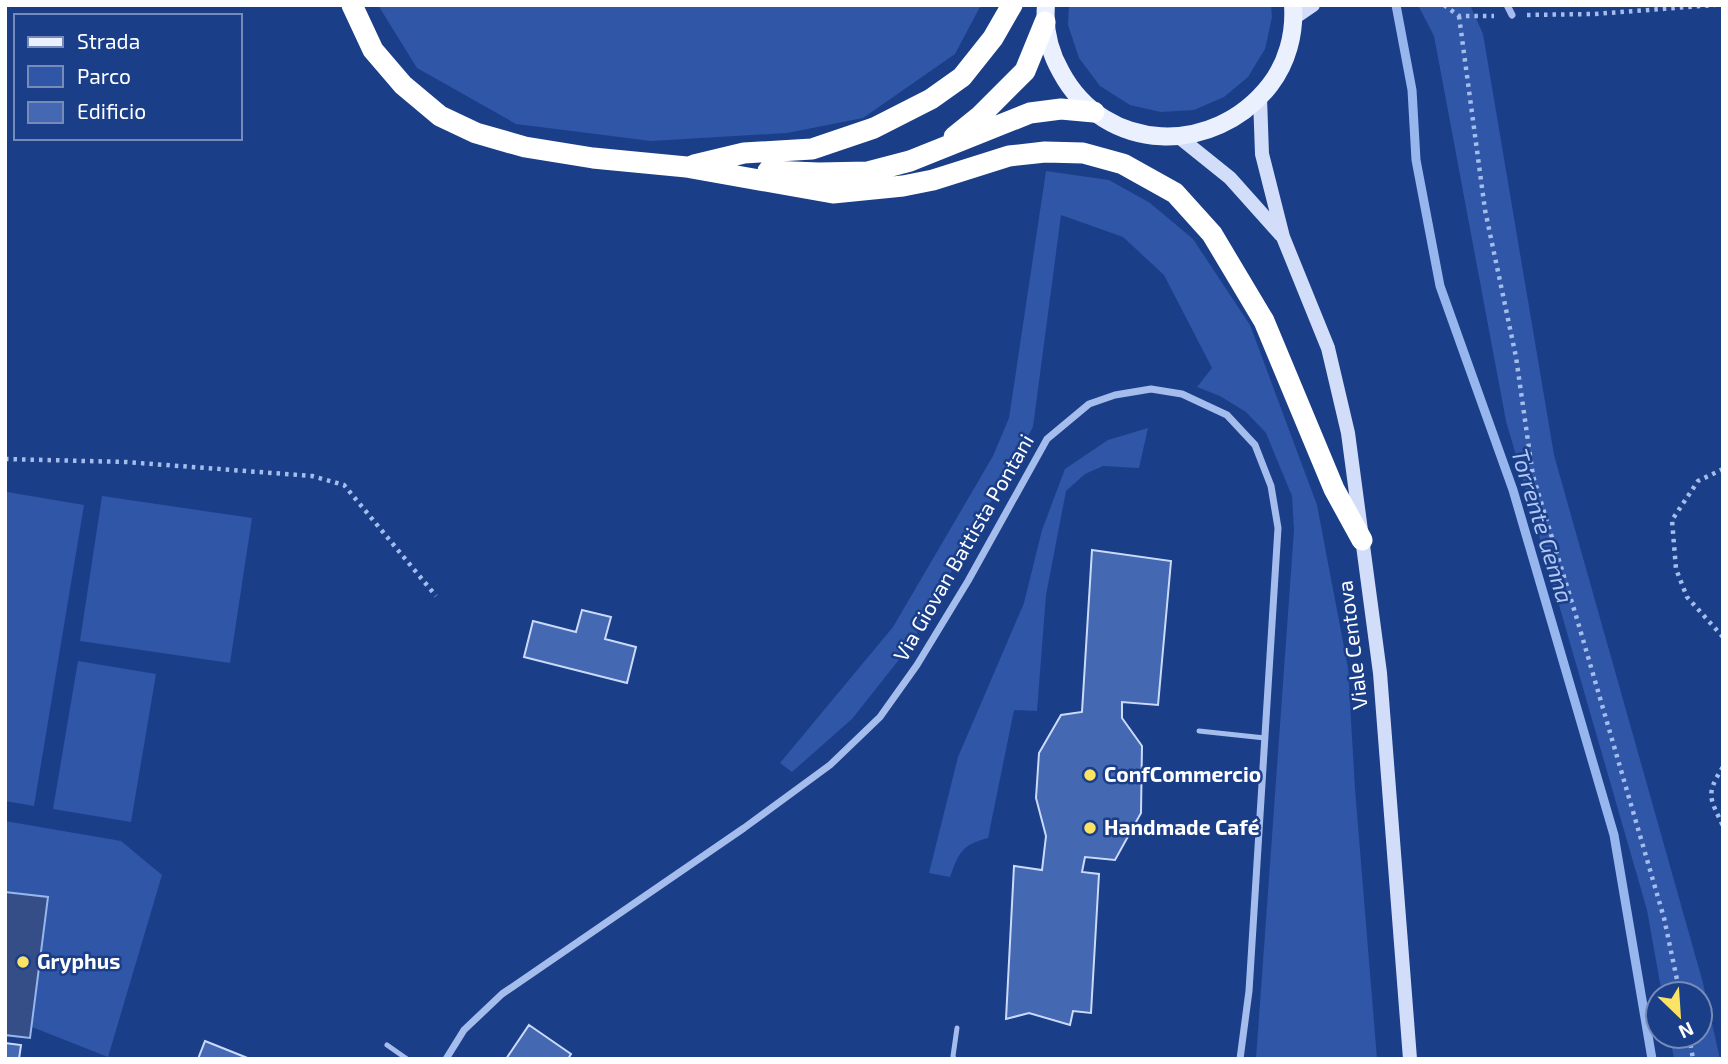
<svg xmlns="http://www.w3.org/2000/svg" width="1728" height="1064" font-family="'Exo 2',sans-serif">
<rect width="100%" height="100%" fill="#1b3e89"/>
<path fill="#2f56a7" d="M378 5H981L955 54 863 118 787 133 651 141 516 124 417 68Z
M1069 5H1271L1272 17 1265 49 1248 77 1224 97 1194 110 1161 112 1130 105 1100 86 1079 58 1068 25Z
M1418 5H1470L1483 34 1554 455 1703 983 1720 1059H1674L1670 1036H1700V994H1662L1647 910 1506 421 1434 36Z
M1046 171 1109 180 1150 203 1193 239 1250 325 1317 505 1348 668 1355 789 1377 1059H1256L1294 530 1292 496 1266 433 1246 412 1220 396 1197 387 1212 368 1164 275 1123 237 1061 215 1033 427 909 647 852 719 792 772 780 763 893 627 993 456 1009 418Z
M1148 428 1139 468 1103 466 1085 474 1066 491 1046 595 1037 711 1014 710 988 838C961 845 959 853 950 877L929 873 958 757 1024 603 1042 530 1065 469 1108 440Z
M7 492 84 505 34 806 5 801V502Z
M102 496 252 518 230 663 80 641Z
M78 661 156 674 131 822 53 809Z
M5 821 121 841 162 875 108 1057 32 1027 48 897 5 892Z"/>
<path fill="#354e87" stroke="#98b6ee" stroke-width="2" d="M5 892 48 897 30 1038 5 1035Z"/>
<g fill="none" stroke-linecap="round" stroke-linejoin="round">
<path stroke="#98b6ee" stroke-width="9" d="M1396 5 1412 90 1416 160 1440 286 1513 490 1614 835 1652 1059"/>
</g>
<path fill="#4468b2" stroke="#cbdaf9" stroke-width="2" d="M1092 550 1171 561 1158 705 1122 702V718L1142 746 1141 813 1115 860 1085 857 1082 872 1099 874 1091 1013 1073 1011 1070 1025 1029 1013 1006 1019 1014 866 1042 870 1046 836 1036 798 1039 753 1061 715 1082 712Z
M582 610 611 617 605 639 636 647 627 683 524 657 533 621 576 632Z
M529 1025 571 1054 568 1059H506Z
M205 1041 250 1059H198Z
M5 1043 21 1045 19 1059H5Z"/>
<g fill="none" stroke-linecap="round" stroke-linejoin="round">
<path stroke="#a5bdec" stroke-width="4.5" stroke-dasharray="3.5 5" stroke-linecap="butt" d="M1444 5 1459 16H1494
M1527 15 1594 14 1715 5
M1459 16 1485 210 1516 357 1533 476 1577 619 1664 918 1680 994
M5 459 126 462 312 476 344 485 436 596
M1723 469 1698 481 1672 520 1676 569 1687 597 1723 637
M1723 767C1705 795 1710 798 1723 826
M1689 1036 1693 1059"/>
<path stroke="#a5bdec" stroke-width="5" d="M1199 731 1265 738
M387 1045 407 1059
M954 1059 953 1056 957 1028"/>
<path stroke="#a5bdec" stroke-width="7" d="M1507 5 1512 15
M446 1059 464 1030 502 994 744 828 830 765 880 717 917 665 968 581 1047 439 1089 404 1115 395 1151 389 1182 394 1227 415 1255 445 1271 486 1278 528 1249 991 1240 1059"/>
<path stroke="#d2def9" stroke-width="14" d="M1294 18 1313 5
M1260 98 1262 154 1283 237 1328 348 1348 433 1380 673 1410 1059
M1179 137 1230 178 1281 235"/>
<path stroke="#ebf0ff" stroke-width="18" d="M1046 5C1044 29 1049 51 1061 72 1105 154 1214 157 1270 85 1287 63 1295 34 1293 5"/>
<path stroke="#fff" stroke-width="21" d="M352 5 373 50 403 85 440 116 476 133 525 147 593 158 697 168
M954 137 980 116 1025 71 1045 22
M694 165 744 153 812 149 874 128 931 99 962 77 993 38 1012 5
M686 167 833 193 903 186 933 180 1009 156 1045 152 1083 153 1123 164 1175 193 1212 234 1264 321 1334 489 1362 540
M768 171 819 173 868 172 910 161 1030 113 1061 109 1094 112"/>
</g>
<g fill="#fde363" stroke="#1b3e89" stroke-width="2.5">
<circle cx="1090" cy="775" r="7"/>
<circle cx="1090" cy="828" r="7"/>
<circle cx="23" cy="962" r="7"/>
</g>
<g text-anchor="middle" stroke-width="5" stroke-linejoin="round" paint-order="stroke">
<g font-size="21" fill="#fff" stroke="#1b3e89">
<text transform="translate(964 548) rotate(-60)" y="7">Via Giovan Battista Pontani</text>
<text transform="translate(1353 645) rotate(-97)" y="7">Viale Centova</text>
</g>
<g font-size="21" font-weight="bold" fill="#fff" stroke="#1b3e89" text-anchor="start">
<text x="1104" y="782">ConfCommercio</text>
<text x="1104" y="835">Handmade Café</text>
<text x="37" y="969">Gryphus</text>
</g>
<g font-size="23" font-style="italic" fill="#b1c7f4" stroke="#1b3e89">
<text transform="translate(1542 526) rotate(73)" y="8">Torrente Genna</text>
</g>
</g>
<rect width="1728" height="1064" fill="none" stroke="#ffffff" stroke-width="14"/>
<rect x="14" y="14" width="228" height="126" fill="#1b3e89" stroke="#768bb8" stroke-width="2"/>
<rect x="28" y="37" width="35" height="10" fill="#ebf0ff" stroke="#768bb8" stroke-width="2"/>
<text x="77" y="49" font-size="21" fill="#ffffff">Strada</text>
<rect x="28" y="66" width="35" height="21" fill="#2f56a7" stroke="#768bb8" stroke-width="2"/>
<text x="77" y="84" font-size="21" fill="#ffffff">Parco</text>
<rect x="28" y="102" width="35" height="21" fill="#4468b2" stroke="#768bb8" stroke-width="2"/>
<text x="77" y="119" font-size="21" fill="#ffffff">Edificio</text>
<g transform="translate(1679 1015) rotate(155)"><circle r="33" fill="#1b3e89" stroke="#768bb8" stroke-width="2"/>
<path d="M0-5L12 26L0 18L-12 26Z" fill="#fde363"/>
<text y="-10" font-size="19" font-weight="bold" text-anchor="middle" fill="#ffffff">N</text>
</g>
</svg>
